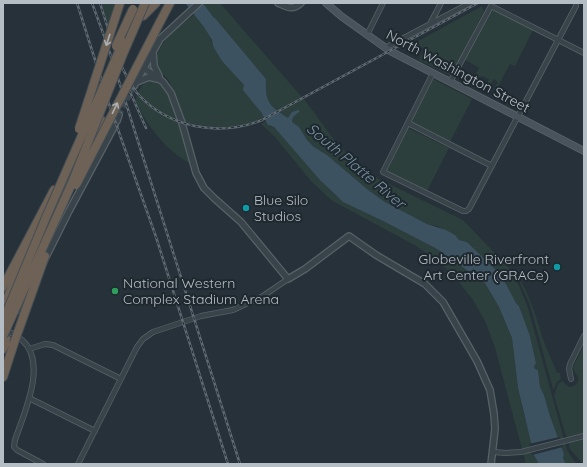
<svg xmlns="http://www.w3.org/2000/svg" width="587" height="467" font-family="Quicksand,sans-serif">
<rect width="100%" height="100%" fill="#263139"/>
<path fill="#2c3f3c" d="M101 3H117L109 27Z
M203 3H220L307 103 332 137 351 158 377 178 463 220 510 269 520 288 528 308 567 450 576 464H566L563 458 564 454 550 416 544 395 540 387 538 370 535 369 534 367 536 362 530 336 519 306 516 303 506 284 498 272 467 242 459 240 455 235 437 226 427 224 385 202 367 189 327 155 314 147 307 140 299 127 292 122 293 117 299 111 288 118C269 106 265 102 266 79L215 18H214Z
M482 6 484 11 451 76 419 60 423 51 425 52 427 49 421 47 420 49 411 45Z
M490 8 533 30 515 66 510 64 496 90 494 89 498 82 496 81V80L494 79 487 90 484 88 489 79 481 76 480 78 476 76 471 84 475 86 474 87 470 85 479 68 464 59Z
M195 14C203 23 210 34 213 46L240 81 244 85 264 117C239 131 211 128 184 122 180 108 175 94 169 81 166 76 160 73 158 67 150 47 181 24 195 14Z
M433 79 472 99 450 142 411 122Z
M154 81C158 83 161 85 164 88 178 107 185 142 191 164 166 151 147 125 135 101 139 90 141 81 154 81Z
M266 121 270 127H274L331 191 343 202 383 221 437 249 468 271 476 272 482 278 499 307 512 338 518 388 525 419 539 464H526L495 348 486 323 473 300 454 276 434 258 416 246 331 200 311 181 275 137 261 124Z
M408 128 449 148 427 191 387 171Z
M517 276C528 289 538 322 543 339 547 351 553 362 557 373H560L561 379 557 382 554 389H553L530 305Z
M584 345V464H583L570 449 554 396 558 384 562 381 569 387C575 387 579 383 578 377L574 371 573 367Z"/>
<path fill="#3d5260" d="M185 3H203L214 18H215L266 79C265 102 269 106 288 118L292 112 298 110 300 111 293 117 292 122 299 127 307 140 314 147 327 155 367 189 385 202 427 224 446 230 455 235 459 240 467 242 498 272 506 284 516 303 519 306 530 336 536 363 534 367 535 369 538 370 540 387 544 395 550 416 564 454 563 458 566 464H539L534 455 518 388 512 338 499 307 482 278 476 272 468 271 437 249 383 221 343 202 320 180 274 127 268 125 261 112 243 90 244 85 222 61 213 46 212 40 204 27Z"/>
<path fill="#263139" d="M559 437 563 447 532 455 529 444Z"/>
<g fill="none" stroke-linecap="round" stroke-linejoin="round">
<path stroke="#3b464e" stroke-width="5.5" stroke-dasharray="5.5 3" stroke-linecap="butt" d="M119 115 134 86"/>
<g stroke="#576167" stroke-width="6">
<path id="minor" d="M430 24 441 3
M367 35 383 3
M385 48 470 3
M433 73 383 172 463 211H466L469 209 576 6
M450 82 491 6 584 53
M408 123 492 166
M6 330C11 333 17 336 22 340 48 363 24 413 15 440L14 447 17 450 43 464
M29 349 45 344 53 345 121 379
M571 379 569 369 570 364 584 336
M29 398 95 431
M493 452 506 453 521 452 584 436
M78 464 137 347 143 339 153 332 201 316 233 310 263 296 288 279"/>
</g>
<g stroke="#576167" stroke-width="8">
<path id="tertiary" d="M278 3C287 7 293 11 301 3
M153 52 154 66 159 76
M144 68 163 82 171 93 182 123 196 173 204 188 214 198 241 222 288 279 305 269 349 236 376 255 425 284 443 302 477 361 490 390 494 414 495 429 491 464
M137 82 149 77 157 79
M134 86 160 39 199 3
M117 121 119 115
M45 259 69 211 115 125
M19 310 30 288"/>
</g>
<g stroke="#576167" stroke-width="8">
<path id="secondary" d="M326 3 341 16 390 51 584 151"/>
</g>
<g stroke="#444e54" stroke-width="10">
<path id="motorway" d="M143 16 156 3
M160 22 170 3
M87 157 101 120
M3 287 54 190
M3 308 32 241
M3 349 7 340
M3 377 14 343"/>
</g>
<use href="#minor" stroke="#39434a" stroke-width="4.5"/>
<use href="#tertiary" stroke="#39434a" stroke-width="5.5"/>
<use href="#secondary" stroke="#48535c" stroke-width="6"/>
<use href="#motorway" stroke="#6e6257" stroke-width="8"/>
<g stroke="#5e6972" stroke-width="2.5">
<path id="rail" d="M77 3 109 104 156 237 228 464
M92 3 107 44 124 97 240 464
M100 3 115 51
M118 58C123 70 129 82 137 93 168 128 219 137 262 120L478 3
M127 85 146 128"/>
</g>
<use href="#rail" stroke="#1e282e" stroke-width="1" stroke-dasharray="3" stroke-linecap="butt"/>
<g stroke="#444e54" stroke-width="10" stroke-linecap="butt">
<path id="motorway-bridge" d="M116 46 133 9
M79 129 120 3
M76 185 160 22
M3 321 47 215 123 42
M3 336 72 183 123 54 145 3
M14 343 45 256"/>
</g>
<use href="#motorway-bridge" stroke="#6e6257" stroke-width="8"/>
</g>
<defs><path id="oneway-shaft" d="M-6 0H5M1.5-3L5.5 0L1.5 3" fill="none" stroke-width="1.6" stroke-linecap="round" stroke-linejoin="round"/></defs>
<g stroke="#aab0b4">
<use href="#oneway-shaft" transform="translate(108 40) rotate(108)"/>
<use href="#oneway-shaft" transform="translate(115 108) rotate(-64)"/>
</g>
<g fill="#0f9aa8" stroke="#1e282e" stroke-width="1.5">
<circle cx="246" cy="208" r="4"/>
<circle cx="557" cy="267" r="4"/>
</g>
<circle fill="#2e9e5b" stroke="#1e282e" stroke-width="1.5" cx="115" cy="291" r="4"/>
<g text-anchor="middle" stroke-width="4" stroke-linejoin="round" paint-order="stroke">
<g font-size="14" fill="#b5bec5" stroke="#1e282e">
<text transform="translate(458 71) rotate(28)" y="5">North Washington Street</text>
</g>
<g font-size="14" fill="#b5bec5" stroke="#1e282e" text-anchor="start">
<text x="254" y="205">Blue Silo<tspan x="254" dy="16">Studios</tspan></text>
<text x="549" y="264" text-anchor="end">Globeville Riverfront<tspan x="549" dy="16">Art Center (GRACe)</tspan></text>
<text x="123" y="288">National Western<tspan x="123" dy="16">Complex Stadium Arena</tspan></text>
</g>
<g font-size="15" font-style="italic" fill="#7993a5" stroke="#1e282e">
<text transform="translate(356 166) rotate(40)" y="5">South Platte River</text>
</g>
</g>
<rect width="587" height="467" fill="none" stroke="#b5bec5" stroke-width="8"/>
</svg>
